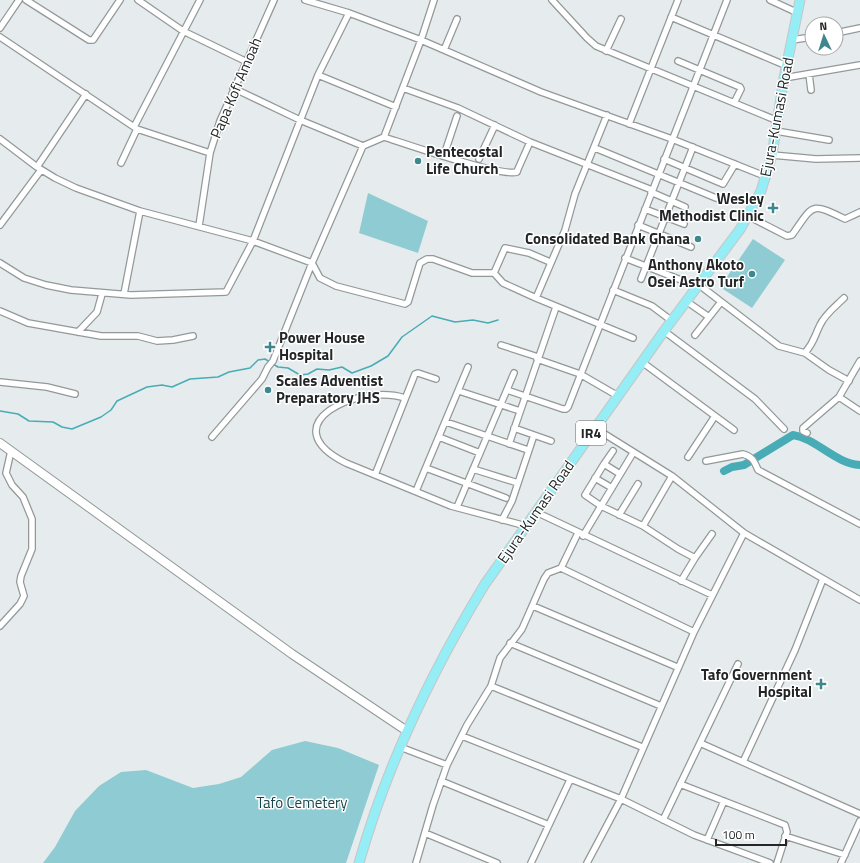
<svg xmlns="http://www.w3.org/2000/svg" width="860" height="863" font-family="'Titillium Web',sans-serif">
<rect width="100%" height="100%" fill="#e6eced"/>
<path fill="#8fcbd2" d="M368 193 428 221 418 253 359 233Z
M753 239 785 260 752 308 720 287Z
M305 741 338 748 379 765 346 863H43L55 847 75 811 99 786 121 772 146 770 193 788 219 784 241 777 272 750Z"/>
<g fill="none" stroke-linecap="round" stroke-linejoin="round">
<path stroke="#48acb6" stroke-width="1.5" d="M273 364 278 367 288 368 300 375 308 374 317 369 329 370 342 367 352 373 371 366 388 356 402 337 432 316 455 322 473 320 488 323 498 320
M0 411 18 414 29 421 53 422 62 427 72 429 101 417 111 410 117 401 147 387 162 385 172 387 190 379 218 377 229 372 250 368 258 360 265 359 270 362"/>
<path stroke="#48acb6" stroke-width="8" d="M724 471 732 467 744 465 793 435C817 439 834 463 860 465"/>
<g stroke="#939999" stroke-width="8">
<path id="street" d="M26 0 89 40H93L120 0
M138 0 183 31 245 61
M305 0 349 13 421 40 541 92 672 139 767 177
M552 0 587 38 596 46 778 121
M770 0 798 13
M671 17 787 66
M0 28 19 0
M836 33 860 28
M0 37 137 129 210 153
M792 40 812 37
M444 50 457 19
M606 51 621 19
M678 61 740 87 741 89 734 103
M809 74 811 90
M318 75 396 107
M784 78 860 65
M233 88 300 120 363 146
M403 88 458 108 530 142 652 190
M629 124 678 0
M134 127 200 0
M776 131 829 140
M384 137C406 144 500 177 517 172L518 169 530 142
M0 139 37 167 55 178 76 188 140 211 253 241 312 263 320 278 336 286 405 304 408 302 420 263 427 259H433L472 273H494L503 283 536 298 633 338
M595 148 716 198
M444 155 457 116
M772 155 816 159 860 158
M479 159 495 125
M664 159 723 184 735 164
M121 163 137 129
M37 167 86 94
M651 192 685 207
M645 209 684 224
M748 216 787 236 792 235C814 204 810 202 845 219L860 212
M0 225 41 170
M638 225 691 247
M199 226 210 153 220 121 274 0
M625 258 681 280
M0 263 24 278 46 285 71 290 131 295 226 292 253 241 318 75 349 13
M494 273 505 248 529 253 550 262
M641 279 693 147
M698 284 779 346 805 353 829 370 849 381
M613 290 652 306 672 321
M124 294 140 211
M536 298 565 230 575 194 607 115
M686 301 709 317
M0 311 28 323 101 336H138L157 341 173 340 193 336
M664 331 755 399 784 429
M78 332 97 312 102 294
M695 335 721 302
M501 345 538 357
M805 353C815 341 814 337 820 325 825 314 836 306 844 298
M537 359 580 374 618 396
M642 362 734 430
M0 382 47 387 75 394
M507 390 563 409H566L568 407 727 0
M459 391 520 411
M839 397 860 411
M405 398C357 383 270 425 346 463L451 506 526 526
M446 422 528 450
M514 428 551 441
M595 428 672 476 744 533 860 600
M807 433 803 431V428L839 397 860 361
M212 437 262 379 268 367 273 361 312 263 363 146 384 137 421 40 434 0
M439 437 480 453
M509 444 556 307
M613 451 604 464 620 474
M688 457 715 416
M706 461 743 454C753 457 754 461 758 470L860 524
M604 464 585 495 601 506 633 453
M426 468 506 498
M473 469 518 483
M375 475 415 374 418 373 436 379
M595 478 612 488
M416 491 468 367
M457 507 514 373
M536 512 712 595
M619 515 638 484
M502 520 512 501 534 435
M643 526 678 549 695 558
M583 536 601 506 643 526 672 476
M561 568 694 632
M681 581 695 558 712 534
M533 606 677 667
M0 626 20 604 24 596 20 582 21 576 32 549V519L23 497 12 485 6 473 11 451
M510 643 661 706
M491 686 642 747
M462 736 621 799 694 835 770 863
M700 743 860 814
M400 747 447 765
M743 762 795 650 823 579
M441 781 549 825
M680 784 785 825 787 832 777 863
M663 820 738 664
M425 833 497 863
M785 836 845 855
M707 840 724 801
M416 863 433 805 447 765 467 725 491 686 500 658 522 629 544 579 548 573 561 568 578 533
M531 863 570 780
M587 863 621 799 694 632 744 533
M841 863 860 821"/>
</g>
<g stroke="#939999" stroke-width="10">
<path id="secondary" d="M0 443 292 654 407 731"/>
</g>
<g stroke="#c6c6c7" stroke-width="11">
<path id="primary" d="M359 863C387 764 432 671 485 584L664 331 741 228 761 191 772 155 784 78 800 0"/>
</g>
<use href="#street" stroke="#fff" stroke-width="5.5"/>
<use href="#secondary" stroke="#fff" stroke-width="8"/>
<use href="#primary" stroke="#95edf5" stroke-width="9"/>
</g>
<g fill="#3f878e" stroke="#fff" stroke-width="1.5">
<circle cx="418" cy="161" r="4"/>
<path d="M771 202h4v4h4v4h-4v4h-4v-4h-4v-4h4z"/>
<circle cx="698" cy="239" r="4"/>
<circle cx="752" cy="274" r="4"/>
<path d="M268 341h4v4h4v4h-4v4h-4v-4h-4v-4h4z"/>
<circle cx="268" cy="390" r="4"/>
<path d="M819 678h4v4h4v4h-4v4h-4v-4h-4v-4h4z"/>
</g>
<g text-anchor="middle" stroke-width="3" stroke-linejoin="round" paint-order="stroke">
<rect fill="#fff" stroke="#656667" stroke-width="1" x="576" y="421" width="30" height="24" rx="3"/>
<g font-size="14" font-weight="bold" fill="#232526">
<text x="591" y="438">IR4</text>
</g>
<g font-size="15" fill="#232526" stroke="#fff">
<text transform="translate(236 88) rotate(-67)" y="5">Papa Kofi Amoah</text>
<text transform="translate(777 117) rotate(-79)" y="5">Ejura-Kumasi Road</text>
<text transform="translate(536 512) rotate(-55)" y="5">Ejura-Kumasi Road</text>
</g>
<g font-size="15" font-weight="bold" fill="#232526" stroke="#fff" text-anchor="end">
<text x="426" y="157" text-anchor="start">Pentecostal<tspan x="426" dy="17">Life Church</tspan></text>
<text x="764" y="204">Wesley<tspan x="764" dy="17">Methodist Clinic</tspan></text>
<text x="690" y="244">Consolidated Bank Ghana</text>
<text x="744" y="270">Anthony Akoto<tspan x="744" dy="17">Osei Astro Turf</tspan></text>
<text x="279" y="343" text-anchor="start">Power House<tspan x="279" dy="17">Hospital</tspan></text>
<text x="276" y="386" text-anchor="start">Scales Adventist<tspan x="276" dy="17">Preparatory JHS</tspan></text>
<text x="812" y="680">Tafo Government<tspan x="812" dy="17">Hospital</tspan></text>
</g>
<g font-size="15" fill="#184549" stroke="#fff">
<text x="302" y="808">Tafo Cemetery</text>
</g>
</g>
<g transform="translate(824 36) rotate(356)"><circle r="19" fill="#ffffff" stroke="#a7a8a8"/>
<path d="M0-3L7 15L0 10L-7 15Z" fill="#3f878e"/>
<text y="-6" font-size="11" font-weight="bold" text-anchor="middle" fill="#232526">N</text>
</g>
<path d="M716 839v6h70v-6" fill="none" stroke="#232526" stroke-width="2"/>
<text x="722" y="839" font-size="12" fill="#232526" stroke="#ffffff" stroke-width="3" paint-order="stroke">100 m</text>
</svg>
